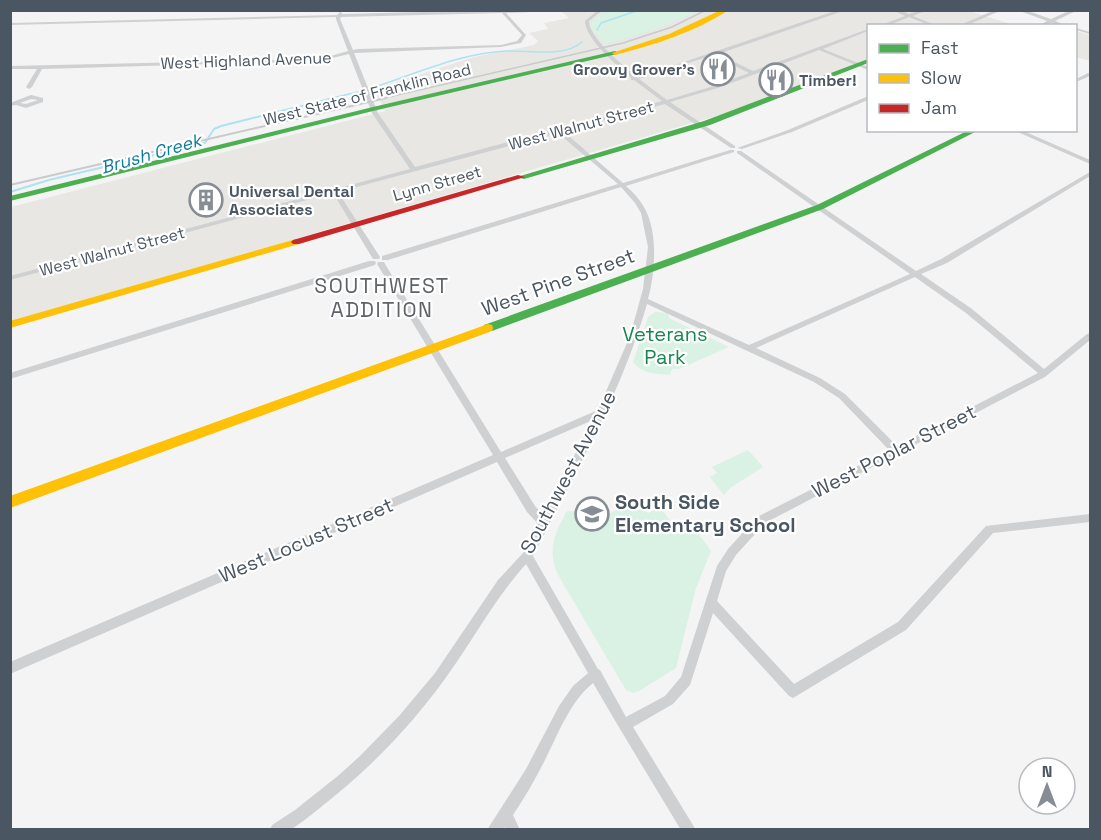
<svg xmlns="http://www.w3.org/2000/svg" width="1101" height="840" font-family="'Space Grotesk',sans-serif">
<rect width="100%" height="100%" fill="#f4f4f4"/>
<path fill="#e8e7e3" d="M966 10 1014 25 868 26V59L733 111 11 322V207L385 111 374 89 474 57 534 45 538 41 529 33 548 29 544 23 569 18 561 11Z
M1076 31 1090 35V61L1076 57Z"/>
<path fill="#d9f2e3" d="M605 11H698L654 30 605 44 590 27 591 21Z
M655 312 668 313 669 318 729 347 679 369H672L670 375 650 373 640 369 633 362 648 317Z
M748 450 763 467 730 488 724 495 710 477 717 473 712 467Z
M639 500 648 513 660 507 678 532 693 526 711 551 696 588 676 668 639 691 633 693 626 690 561 580C546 553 553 536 567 511L585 512 590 522Z"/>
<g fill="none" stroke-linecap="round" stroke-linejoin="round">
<path stroke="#aee2f0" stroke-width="1.5" d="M597 30 601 23 639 10
M372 88C415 74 461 53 506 51 529 50 564 58 582 42
M328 99 358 92"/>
<path stroke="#aee2f0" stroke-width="2" d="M10 192 49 180 205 143 214 129 221 126 334 98"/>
<path fill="#ced0d2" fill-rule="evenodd" d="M500 10H578L506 13 526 35 521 43 501 47 354 53 378 113 415 167 662 101 634 80H631V78C618 66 585 39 585 21L598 10H603L589 21C589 38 623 65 636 77L663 69 838 10H846L718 54 753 71 868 29V31L823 49 868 67V70L819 50 718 88 670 102 735 146V148H731L665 104 563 131 623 183 730 150H734V152L626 186C634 193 642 202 646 211 658 235 655 274 648 299L749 345 910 274 737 153V151H741L916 271 941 259 1090 172V176L947 263 921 274 972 309 1044 369 1087 334 1090 333V340L1045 377 765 523 736 555 726 571 717 601 794 684 898 622 986 526 1090 514V522L993 533 906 630 793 698 789 696 713 613 690 685 673 704 633 727 696 830H681L620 729 593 683C570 702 559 732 546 758 536 778 525 797 513 815L520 830H506L504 827 503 830H487L526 769 559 706 573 686 588 673 526 564C498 595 478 631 454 666 421 714 382 757 337 794 328 801 298 827 289 830 283 831 276 830 270 830L272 825 295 810 339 775 360 756 399 716 435 673 498 580 523 553 538 524 527 512 497 462 10 674V662L493 455 377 264 378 262H384L385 264 501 452 598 410 630 336 643 289 648 247 641 213 635 203 621 187 388 260H382V256L618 184 558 133 338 192 380 257 379 259H373L333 193 10 280V276L410 169 372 113 349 54 320 61 42 69 32 87 29 89 26 87 37 69H10V66L320 59 348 51 336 19V17L10 25V23L337 15 340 12 342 13V14ZM502 13 522 35 517 41 501 45 358 49 353 50 340 19 341 17ZM713 55 749 73 714 86 667 100 639 79ZM915 277 966 313 1038 373 897 446 845 394 820 378 756 348ZM647 304 814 382 839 398 889 450 757 517 728 549 717 566 681 677 665 696 626 717 600 670 598 669 533 556C575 473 621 394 647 304ZM593 420 543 515 535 506 505 458Z
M899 10 909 14 920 10H927L913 16 938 26H931L909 17 887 26H879L905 16 892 10Z
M995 10H1002L965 26H958Z
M1017 10H1025L1051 19 1071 10H1078L1055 21 1068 26H1060L1051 23 1045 26H1038L1047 21Z
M1076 28 1090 32V34L1076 30Z
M1088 73H1090V76L1076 82V79Z
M31 95 43 98V102L26 108 16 105 10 106V103ZM31 99 38 100 26 104 20 103Z
M866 97H868V100L792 132 742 149 737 148 788 130Z
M1013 130H1021L1090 160V164Z
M369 261H375L376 263 375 265 10 379V373Z"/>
<path fill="#4caf50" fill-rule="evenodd" d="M615 51 617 52V54L373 111 10 201V196L373 107Z
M868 59V63L710 125 524 179 517 177 704 121Z
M969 130H979L823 209 492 331H484L483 328 484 325 817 205Z"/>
<path fill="#ffc107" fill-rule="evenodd" d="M721 10H729C695 32 654 45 615 55L612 53 669 34Z
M296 239 299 240V244L10 328V321Z
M488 324 492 325 493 328 492 331 10 508V496Z"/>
<path fill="#c62828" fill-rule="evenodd" d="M518 175 525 177 299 244H293L291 242 293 240Z"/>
<path stroke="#c9cacc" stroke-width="1.5" d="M380 99 623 43 672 27 706 10"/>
<path stroke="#c9cacc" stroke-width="2" d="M10 185 386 98"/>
</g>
<defs>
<g id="restaurant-ring" transform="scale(1.725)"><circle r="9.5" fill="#fff" stroke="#868d94" stroke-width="1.5"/><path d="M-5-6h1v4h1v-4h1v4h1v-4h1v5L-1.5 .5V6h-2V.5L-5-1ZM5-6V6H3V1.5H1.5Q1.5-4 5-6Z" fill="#868d94"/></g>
<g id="building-ring" transform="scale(1.725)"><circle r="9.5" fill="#fff" stroke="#868d94" stroke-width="1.5"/><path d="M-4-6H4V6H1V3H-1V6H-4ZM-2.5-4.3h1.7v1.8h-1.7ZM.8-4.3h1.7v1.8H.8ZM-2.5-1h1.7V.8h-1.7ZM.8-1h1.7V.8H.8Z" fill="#868d94"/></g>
<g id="school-ring" transform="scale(1.725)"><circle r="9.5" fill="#fff" stroke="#868d94" stroke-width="1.5"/><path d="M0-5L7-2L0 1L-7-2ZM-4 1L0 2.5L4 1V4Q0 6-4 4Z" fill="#868d94"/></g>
</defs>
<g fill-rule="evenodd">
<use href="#restaurant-ring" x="718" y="69"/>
<use href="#restaurant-ring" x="776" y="80"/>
<use href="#building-ring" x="206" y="200"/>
<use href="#school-ring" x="592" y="514"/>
</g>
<g text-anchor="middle" stroke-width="4.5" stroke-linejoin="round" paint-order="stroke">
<g font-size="16" fill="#4a5661" stroke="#fff">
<text transform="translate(246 60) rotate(-2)" y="6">West Highland Avenue</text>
<text transform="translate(367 94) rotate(-14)" y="6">West State of Franklin Road</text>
<text transform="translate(581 125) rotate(-15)" y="6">West Walnut Street</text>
<text transform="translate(437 183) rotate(-16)" y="6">Lynn Street</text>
<text transform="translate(112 251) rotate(-15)" y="6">West Walnut Street</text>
</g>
<g font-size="16" font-weight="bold" fill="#4a5661" stroke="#fff" text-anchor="start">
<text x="695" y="75" text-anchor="end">Groovy Grover's</text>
<text x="799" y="86">Timber!</text>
<text x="229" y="197">Universal Dental<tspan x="229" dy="18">Associates</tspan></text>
</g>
<g font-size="18" font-style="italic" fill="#0c7c9b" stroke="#fff">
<text transform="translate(151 154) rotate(-16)" y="6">Brush Creek</text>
</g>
<g font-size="20" fill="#4a5661" stroke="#fff">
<text transform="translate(558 282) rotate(-20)" y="7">West Pine Street</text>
<text transform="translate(894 451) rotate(-27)" y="7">West Poplar Street</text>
<text transform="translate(568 472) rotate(-62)" y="7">Southwest Avenue</text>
<text transform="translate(306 540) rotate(-23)" y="7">West Locust Street</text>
</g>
<g font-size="20" fill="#17864f" stroke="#fff">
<text x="665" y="341">Veterans<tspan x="665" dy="23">Park</tspan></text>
</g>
<g font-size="20" font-weight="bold" fill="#4a5661" stroke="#fff" text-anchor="start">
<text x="615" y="509">South Side<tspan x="615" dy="23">Elementary School</tspan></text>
</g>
<g font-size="21" letter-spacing="1.5" fill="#5f6368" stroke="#fff">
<text x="382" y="293">SOUTHWEST<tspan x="382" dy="24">ADDITION</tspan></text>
</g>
</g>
<rect width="1101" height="840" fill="none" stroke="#4a5661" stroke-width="24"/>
<rect x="867" y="24" width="210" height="108" fill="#ffffff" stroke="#b7bbc0" stroke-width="1.5"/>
<rect x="879" y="44" width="30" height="9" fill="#4caf50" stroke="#b7bbc0" stroke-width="1.5"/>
<text x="921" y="54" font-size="18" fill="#4a5661">Fast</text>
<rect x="879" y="74" width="30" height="9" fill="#ffc107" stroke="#b7bbc0" stroke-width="1.5"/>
<text x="921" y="84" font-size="18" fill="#4a5661">Slow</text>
<rect x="879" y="104" width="30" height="9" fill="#c62828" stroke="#b7bbc0" stroke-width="1.5"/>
<text x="921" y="114" font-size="18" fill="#4a5661">Jam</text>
<g transform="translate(1047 786)"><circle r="28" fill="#ffffff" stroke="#b7bbc0" stroke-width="1.5"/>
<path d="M0-4.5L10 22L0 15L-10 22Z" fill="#868d94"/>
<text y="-9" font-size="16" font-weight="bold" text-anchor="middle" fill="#4a5661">N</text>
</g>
</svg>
